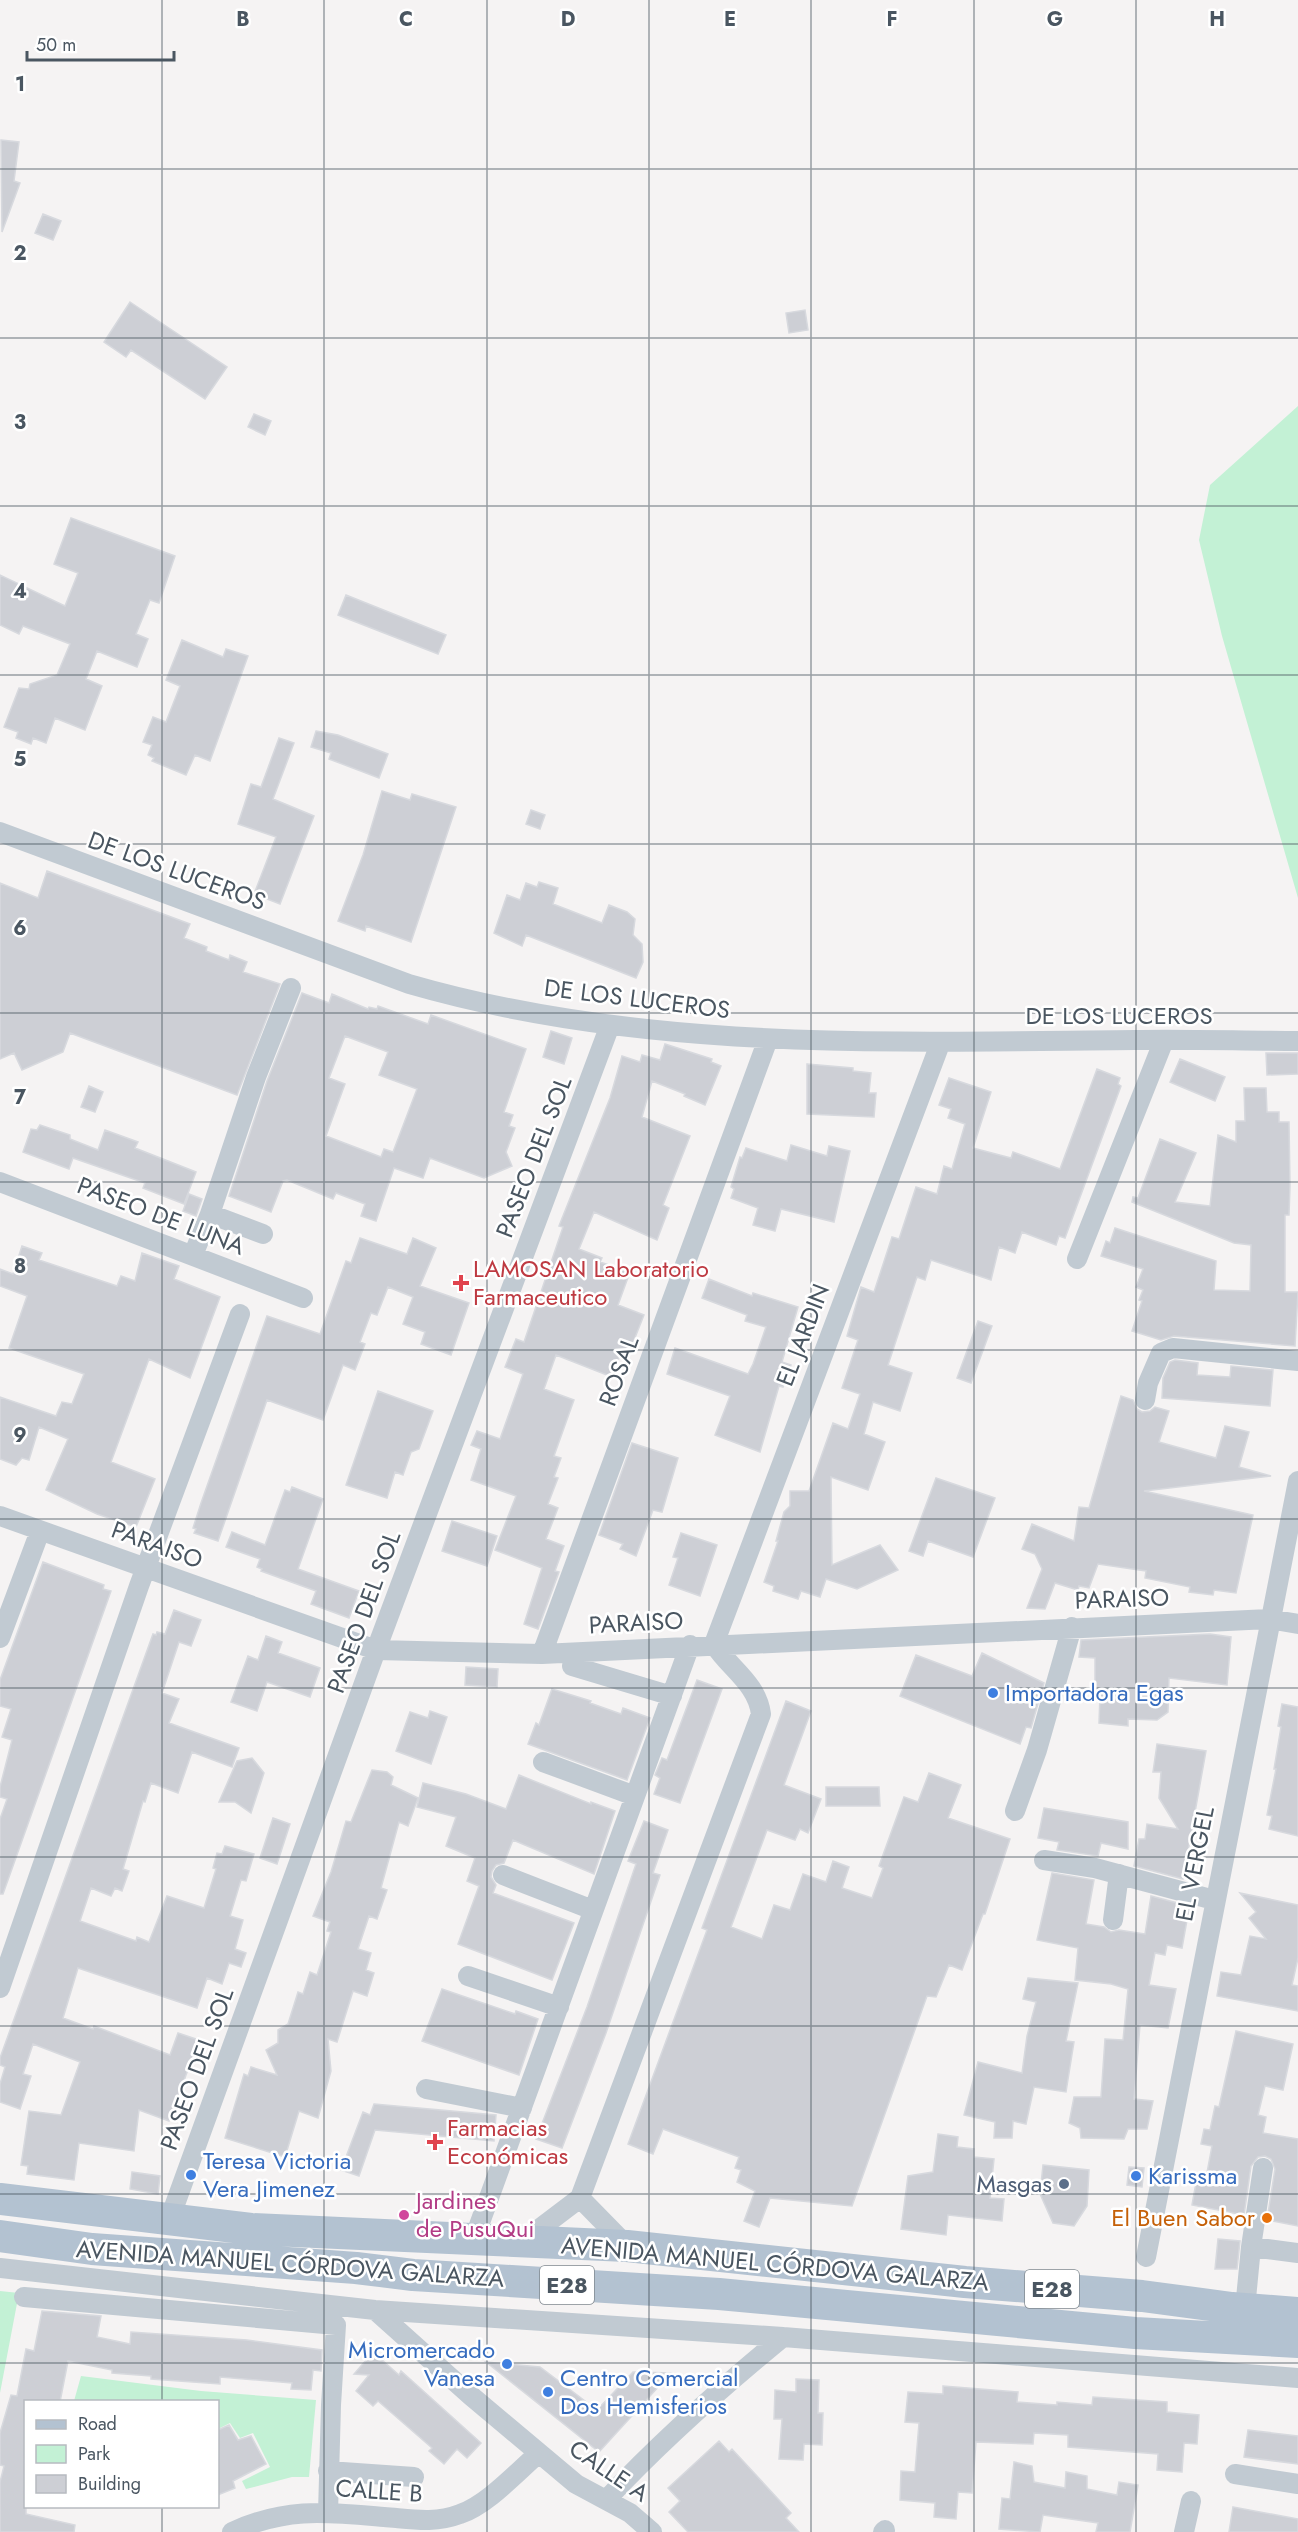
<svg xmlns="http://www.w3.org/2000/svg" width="1298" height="2532" font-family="Jost,sans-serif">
<rect width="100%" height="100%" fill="#f5f3f3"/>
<path fill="#c3f1d5" d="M1298 406V898L1222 636 1199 540 1210 485Z
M0 2291 19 2293 0 2393Z
M81 2376 201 2391 316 2400 309 2477H292L246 2489 242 2481 270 2467 253 2433 240 2438 230 2423 218 2429V2402L74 2401Z"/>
<path fill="#cdcfd5" stroke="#d7d9de" stroke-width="1.5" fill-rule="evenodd" d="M1 140 19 142 14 181 20 183 2 232Z
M43 214 61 221 53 240 35 233Z
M130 302 227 367 205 399 131 350 126 357 104 342Z
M805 310 808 330 789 333 786 313Z
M254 414 271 421 265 435 248 427Z
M71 518 175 556 159 603 150 600 136 634 148 639 137 667 97 651 86 679 102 686 85 730 55 718 46 743 33 738 31 744 16 738 18 732 4 727 19 688 29 689 30 684 57 675 70 644 23 626 19 634 0 625V575L65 606 78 573 54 564Z
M346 595 446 635 438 654 338 615Z
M182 640 223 657 226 649 248 656 210 761 195 755 186 775 152 761 154 758 148 755 152 745 143 742 153 717 166 722 180 686 166 680Z
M316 731 338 735 388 754 379 778 329 759 331 753 311 747Z
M279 738 294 743 273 799 314 816 280 904 254 894 276 837 238 824 251 784 261 787Z
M382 791 410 800 412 794 456 807 411 942 366 926 365 931 338 921 363 855Z
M531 810 545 815 540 829 526 824Z
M47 871 190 924 184 938 207 947 206 951 229 960 230 955 247 962 243 972 280 984 237 1095 70 1033 63 1052 22 1070 14 1053 0 1059V883L38 898Z
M539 882 558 888 553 904 602 923 609 905 627 912 635 919 633 935 642 944 643 962 636 978 526 935 522 946 494 933 507 895 520 900 526 883 537 887Z
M302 993 329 1003 332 994 368 1009 369 1007 377 1009 378 1006 428 1024 431 1015 526 1049 504 1112 513 1115 509 1126 515 1128 506 1152 512 1166 484 1178 430 1158 423 1178 394 1168 376 1221 361 1216 365 1204 336 1193 333 1199 287 1180 283 1181 271 1212 229 1196 267 1081ZM345 1036 388 1052 379 1075 417 1089 393 1152 384 1149 381 1157 326 1136 345 1084 329 1078Z
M551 1031 572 1038 564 1064 543 1057Z
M665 1044 712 1059 711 1062 721 1066 705 1105 684 1096 685 1094 652 1081 642 1117 690 1136 663 1205 669 1208 657 1240 594 1212 579 1249 602 1258 600 1262 630 1272 618 1305 644 1315 627 1358 620 1355 612 1377 556 1355 544 1389 574 1400 554 1456 561 1458 554 1477 558 1478 548 1504 558 1508 546 1539 564 1546 555 1571 559 1572 538 1629 524 1624 542 1568 495 1550 516 1496 471 1480 481 1449 471 1445 477 1431 500 1439 523 1374 505 1367 516 1339 524 1342 563 1227 559 1226 610 1098 622 1056 640 1062 642 1055 660 1060Z
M1266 1053H1298V1074L1267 1075Z
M1180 1059 1225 1077 1215 1101 1170 1082Z
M807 1064 853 1068V1071L871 1073 869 1093H876L874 1117 807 1114Z
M1097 1069 1120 1078 1118 1084 1121 1086 1065 1238 1059 1236 1056 1245 1022 1232 1015 1253 999 1247 991 1280 931 1260 925 1280 917 1277 888 1365 912 1373 900 1411 873 1402 864 1434 885 1442 868 1490 831 1477 832 1565 880 1545 898 1570 857 1589 826 1579 820 1597 801 1591 798 1599 773 1591 774 1586 764 1582 778 1541H776L784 1512 790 1506V1491H809L833 1423 848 1429 860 1394 842 1388 858 1340 847 1336 861 1287 874 1292 892 1237 899 1239 916 1187 937 1194 944 1166 952 1169 965 1124 948 1118 951 1109 939 1105 949 1078 991 1092 973 1148 1011 1158 1013 1152 1060 1169Z
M89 1086 103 1092 95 1112 81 1107Z
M1244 1088H1266L1267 1112H1279V1122H1289L1290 1186 1289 1215H1285V1292H1298L1295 1346 1174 1336 1161 1340 1132 1331 1142 1301 1139 1300 1143 1290 1136 1287 1143 1269 1101 1256 1106 1241 1110 1243 1115 1228 1216 1261 1214 1290 1250 1291 1251 1245 1234 1243 1132 1202 1133 1197 1138 1198 1160 1139 1196 1153 1175 1202 1210 1206 1218 1135 1236 1142V1121H1245Z
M40 1125 70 1135V1139L98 1150 105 1130 138 1142 135 1148 196 1172 184 1204 143 1188 145 1183 73 1158 69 1169 23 1152 31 1129 37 1130Z
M791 1145 827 1156 829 1146 850 1151 834 1222 781 1209 775 1231 753 1225 758 1208 731 1198 734 1189 731 1187 740 1157 742 1158 746 1148 787 1161Z
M189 1194 202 1199 196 1216 183 1211Z
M360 1238 407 1254 413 1238 436 1248 420 1286 469 1303 451 1355 421 1344 425 1332 403 1324 413 1297 388 1287 377 1315 371 1313 360 1342 365 1344 355 1370 343 1365 323 1420 267 1400 218 1541 194 1533 196 1529 193 1528 201 1503 267 1316 320 1334 346 1261 351 1263Z
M22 1246 42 1253 39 1260 117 1286 121 1276 135 1281 142 1253 179 1266 174 1279 220 1297 190 1378 149 1359 111 1462 155 1479 136 1527 97 1514 46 1490 68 1439 39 1427 29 1460 22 1458 16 1465 0 1459V1397L56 1416 62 1402 72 1404 84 1374 9 1348 27 1296 0 1286V1269L13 1274Z
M709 1279 752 1296 753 1293 798 1307 782 1362 791 1365 783 1387 779 1386 760 1452 715 1435 730 1396 667 1374 675 1348 748 1374 753 1364 766 1327 745 1321 747 1315 702 1298Z
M978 1321 992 1326 971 1383 957 1378Z
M1175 1360 1198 1363 1197 1375 1230 1377 1231 1366 1273 1370 1270 1406 1162 1398 1163 1378 1170 1362Z
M378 1391 433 1411 419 1449 411 1452 403 1475 395 1472 387 1498 346 1485Z
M1121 1396 1133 1400 1137 1409 1142 1412 1150 1411 1155 1407 1169 1411 1159 1442 1216 1458 1225 1426 1249 1432 1239 1467 1271 1476 1144 1491 1253 1515 1236 1593 1214 1590 1213 1595 1189 1592 1190 1587 1145 1578 1146 1571 1098 1564 1089 1588 1079 1586 1078 1590 1055 1583 1045 1609 1027 1608 1042 1569 1035 1554 1022 1549 1032 1524 1074 1541 1079 1507 1089 1508Z
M632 1443 678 1458 662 1512 653 1510 636 1556 620 1549 623 1544 599 1535Z
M936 1478 995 1498 973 1557 928 1541 923 1556 909 1551Z
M292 1487 323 1499 298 1569 359 1591 349 1618 311 1604 316 1591 261 1571 262 1569 257 1567 260 1559 226 1547 232 1532 265 1545 285 1490 290 1492Z
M452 1521 497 1536 487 1566 442 1551Z
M681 1533 717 1545 700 1596 669 1585 678 1558 673 1557Z
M43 1562 104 1585 103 1589 111 1591 3 1894H0V1819L7 1799 0 1797V1787L12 1740 2 1737 11 1709 0 1706V1680Z
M174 1610 201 1620 191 1646 179 1642 162 1693 179 1699 169 1723 239 1748 232 1767 192 1752 178 1793 151 1783 145 1802 143 1801 123 1869 129 1871 122 1891 115 1888 111 1896 91 1888 80 1921 136 1941 137 1937 149 1942 167 1896 204 1908 216 1869 213 1868 217 1853 222 1854 225 1846 254 1854 246 1881 241 1880 230 1916 243 1920 235 1949 246 1953 241 1967 229 1963 222 1984 207 1978 197 2008 78 1968 63 2018 93 2029 94 2026 170 2055 178 2033 199 2040 169 2121 139 2110 134 2151 79 2143 74 2180 27 2174 28 2166 21 2165 29 2111 61 2115 80 2062 33 2044 23 2074 31 2076 20 2109 0 2102V2084L5 2067 0 2065V2058L153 1634 156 1635 157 1632 165 1634Z
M1210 1634 1231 1637 1227 1685 1169 1678 1168 1712 1157 1720 1128 1719V1726L1099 1723 1100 1695 1095 1690V1658L1079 1657 1081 1640Z
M266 1636 282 1642 278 1653 320 1668 310 1697 267 1682 257 1711 231 1702 248 1656 258 1660Z
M982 1653 1044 1683 1031 1728 1026 1727 1020 1744 900 1696 916 1655 972 1676Z
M466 1667 498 1669 497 1687 465 1685Z
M697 1680 722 1689 680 1803 654 1794 660 1778 655 1775 662 1758 667 1760Z
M552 1689 591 1701 590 1703 621 1714 623 1708 650 1718 627 1780 528 1744 536 1723 539 1725Z
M786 1701 811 1711 784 1785 821 1799 808 1833 800 1829 795 1840 767 1830 731 1927 762 1939 774 1905 790 1910 803 1874 826 1882 833 1861 849 1867 842 1888 872 1898 883 1868 879 1866 904 1797 918 1802 929 1773 961 1785 948 1818 1010 1839 985 1914H983L962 1970 949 1965 936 1997 927 1996 852 2206 770 2198 759 2227 744 2221 755 2191 737 2182 741 2170 735 2168 739 2157 663 2129 653 2154 628 2144 707 1930 702 1928Z
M1282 1704 1298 1707V1836L1269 1829 1272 1816 1267 1815 1276 1769H1274L1281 1727 1278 1726Z
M430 1711 447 1717 431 1764 396 1751 410 1712 428 1718Z
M1157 1744 1206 1751 1183 1879 1134 1866 1139 1839H1145L1147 1824 1178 1829 1159 1798 1161 1772H1153Z
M252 1758 264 1773 251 1813 235 1802H219L237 1761Z
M372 1770 387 1772 393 1777 391 1785 418 1798 408 1826 399 1822 381 1888 387 1890 377 1919 369 1916 358 1949 371 1953 366 1970 374 1973 367 1996 353 1991 337 2042 328 2039 331 2071 318 2118 299 2111 285 2157 225 2138 244 2074 248 2076 251 2067 277 2075 266 2050 278 2043V2030L288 2024 298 1992 303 1994 310 1972 317 1975 331 1932 327 1931 330 1922 313 1916 331 1872 346 1821 351 1822Z
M519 1775 591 1804V1802L615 1811 594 1874 513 1840 504 1863 496 1865 492 1871 491 1877 496 1885 493 1893 574 1923 552 1980 458 1944 479 1886 467 1881 475 1858 446 1846 456 1817 417 1807 423 1783 466 1794 506 1809Z
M826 1787H879L880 1806H826Z
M1044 1808 1128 1822V1849L1101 1843 1098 1856 1057 1850 1059 1842 1038 1838Z
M273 1818 290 1824 277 1864 260 1858Z
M644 1821 668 1830 653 1873 660 1875 606 2033 562 2148 536 2139 587 2007 636 1864 628 1861Z
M1052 1873 1094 1880 1086 1924 1104 1927 1111 1932 1119 1930 1145 1934 1151 1896 1185 1905 1189 1909 1182 1948 1167 1945 1165 1955 1155 1953 1149 1985 1176 1989 1168 2028 1140 2025 1134 2099 1153 2101 1147 2129H1128L1124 2139 1081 2138 1080 2128 1069 2123 1074 2097H1101L1105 2039 1123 2040 1128 1989 1111 1984 1075 1980 1078 1948 1037 1940Z
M1240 1893 1298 1905V1958L1292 1985 1298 1986V2011L1217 1996 1221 1972 1241 1975 1250 1936 1266 1939 1249 1918 1256 1912Z
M1028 1978 1078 1983 1066 2041 1074 2042 1066 2092 1034 2087 1026 2124 1013 2121 1012 2138H994L995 2122 964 2115 978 2062 1022 2073 1027 2036 1036 2002 1023 1999Z
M442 1989 515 2014 516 2011 538 2019 519 2075 422 2041Z
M1236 2031 1293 2044 1283 2090 1265 2086 1258 2115 1266 2117 1263 2133 1298 2139V2226L1267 2220 1275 2169 1271 2159 1265 2156 1258 2157 1251 2166 1244 2215 1192 2205 1197 2177 1206 2178 1212 2146 1201 2144 1204 2129 1210 2130 1215 2106 1219 2107Z
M374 2104 496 2115 494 2141 375 2130 359 2176 341 2170 363 2112 370 2115Z
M938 2134 958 2137 957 2147 974 2149V2157L994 2159 990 2198 1004 2199 1002 2221 948 2215 946 2235 901 2229 908 2176 933 2172Z
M1043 2165 1089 2170 1087 2206 1074 2226 1053 2223 1040 2194Z
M1129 2167 1144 2168 1142 2187 1127 2185Z
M132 2172 160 2176 158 2194 130 2189Z
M1218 2239 1240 2241 1237 2269H1215Z
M42 2311 101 2316 97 2337 130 2344 131 2332 247 2340 322 2350 321 2371 313 2370 311 2390 291 2389 292 2383 220 2377V2384L151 2379V2376L112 2373V2370L68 2361 60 2402H26V2514L75 2525 74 2532H0V2482L4 2466 0 2465V2433L11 2395 17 2396 26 2349 34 2351Z
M373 2352 399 2375 401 2371 481 2443 467 2458 457 2449 444 2464 429 2451 432 2448 378 2401 373 2406 356 2391 369 2375 354 2374Z
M486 2362 540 2367 597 2410 633 2372 671 2373 599 2452Z
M796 2379 819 2380 818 2413H823L822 2445 804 2444 803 2460 779 2459 782 2419H774L775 2390 796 2392Z
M943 2386 1018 2392 1017 2402 1057 2405V2402L1092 2405 1093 2397 1167 2402V2412L1199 2415 1197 2444 1184 2443 1182 2472 1157 2470 1158 2454 1068 2447V2435L1034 2433 1033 2444 976 2442 972 2493 958 2492 956 2519 934 2517 935 2503 900 2500 901 2471 915 2472 919 2423 905 2422 908 2392 943 2394Z
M229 2425 238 2440 251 2436 266 2464 233 2481 235 2488 218 2495V2430Z
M1248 2430 1298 2436V2464L1244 2457Z
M719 2441 729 2452 732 2449 791 2513 786 2518 799 2532H688L669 2512 680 2501 668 2488Z
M1014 2462 1032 2466 1034 2482 1065 2488 1066 2472 1087 2476V2489L1117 2495 1119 2482 1138 2485 1130 2532H1096L1098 2523 1043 2515 1040 2532 999 2529 1002 2498 1010 2499Z
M1233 2507 1298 2519V2532H1229Z"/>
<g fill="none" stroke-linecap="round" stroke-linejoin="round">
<path stroke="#c1cad2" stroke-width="20" d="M0 832 409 984C644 1052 892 1042 1135 1040 1189 1039 1244 1041 1298 1041
M0 1182 303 1298
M210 1214 256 1077 291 988
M193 1255 210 1214 263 1234
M1077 1259 1164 1040
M1145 1400 1148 1383 1161 1353 1173 1348 1298 1361
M0 1516 376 1650 542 1654 1269 1619 1298 1624
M0 1638 40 1531
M542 1654 768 1039
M572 1666 672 1696
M543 1762 635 1796
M1015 1811 1037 1750 1072 1627
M1044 1860 1095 1868 1214 1900
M503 1875 593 1910
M1113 1920 1119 1874
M468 1976 559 2007
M0 1988 139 1586 240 1314
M426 2089 522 2108
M580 2198 627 2246
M170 2218 376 1650 610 1025
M474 2239 690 1645
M522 2242 580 2198 761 1714C757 1683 730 1669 714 1644L940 1044
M1251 2247 1263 2168
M1146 2257 1298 1481
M0 2268 375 2310 783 2337 1298 2378
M24 2297 336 2325 331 2405 328 2513
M1245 2309 1251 2247 1298 2253
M375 2310 470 2395 576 2484 630 2513 652 2532
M328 2471 414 2477
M1235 2474 1298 2484
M606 2500C661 2441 721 2388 783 2337
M232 2532C286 2507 326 2512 384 2517 411 2519 434 2524 460 2514 487 2505 517 2472 539 2453
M883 2532 885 2530
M1184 2532 1191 2501"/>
<path stroke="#b3c2d1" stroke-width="32" d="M0 2199 251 2229 627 2246 965 2282 1142 2296 1232 2308 1298 2313
M0 2236 92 2249 356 2268 413 2275 719 2294 1135 2333 1298 2342"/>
</g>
<path fill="none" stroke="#4a5661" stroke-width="1.5" stroke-opacity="0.55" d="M162 0V2402M324 0V2532M487 0V2532M649 0V2532M811 0V2532M974 0V2532M1136 0V2532M0 169H1298M0 338H1298M0 506H1298M0 675H1298M0 844H1298M0 1013H1298M0 1182H1298M0 1350H1298M0 1519H1298M0 1688H1298M0 1857H1298M0 2026H1298M0 2194H1298M0 2363H1298M162 2506V2532"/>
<g fill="#e0444e" stroke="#fff" stroke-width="2">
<path d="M458 1274h6v6h6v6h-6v6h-6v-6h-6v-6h6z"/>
<path d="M432 2133h6v6h6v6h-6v6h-6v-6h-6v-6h6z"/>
</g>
<g fill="#3f7fe0" stroke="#fff" stroke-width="2">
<circle cx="993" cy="1693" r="6"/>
<circle cx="191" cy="2175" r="6"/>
<circle cx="1136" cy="2176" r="6"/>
<circle cx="507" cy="2364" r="6"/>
<circle cx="548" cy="2392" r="6"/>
</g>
<circle fill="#5c6f8a" stroke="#fff" stroke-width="2" cx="1064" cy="2184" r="6"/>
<circle fill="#d1479c" stroke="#fff" stroke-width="2" cx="404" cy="2215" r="6"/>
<circle fill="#e8710a" stroke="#fff" stroke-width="2" cx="1267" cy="2218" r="6"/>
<g text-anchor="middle" stroke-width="5" stroke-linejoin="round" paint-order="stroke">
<g fill="#fff" stroke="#808990" stroke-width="1.5">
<rect x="540" y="2266" width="54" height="38" rx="4.5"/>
<rect x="1025" y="2270" width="54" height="38" rx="4.5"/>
</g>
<g font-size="22" font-weight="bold" fill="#4a5661">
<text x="567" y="2293">E28</text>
<text x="1052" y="2297">E28</text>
</g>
<g font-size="24" fill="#4a5661" stroke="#fff">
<text transform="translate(177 871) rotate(20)" y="8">DE LOS LUCEROS</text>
<text transform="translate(637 999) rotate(7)" y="8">DE LOS LUCEROS</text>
<text x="1119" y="1024">DE LOS LUCEROS</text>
<text transform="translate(534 1157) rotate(-69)" y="8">PASEO DEL SOL</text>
<text transform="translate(161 1216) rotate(21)" y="8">PASEO DE LUNA</text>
<text transform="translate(803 1335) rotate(-69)" y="8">EL JARDIN</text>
<text transform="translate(619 1371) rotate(-70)" y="8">ROSAL</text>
<text transform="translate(157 1545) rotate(20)" y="8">PARAISO</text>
<text transform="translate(1122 1599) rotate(-2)" y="8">PARAISO</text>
<text transform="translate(364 1612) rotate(-70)" y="8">PASEO DEL SOL</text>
<text transform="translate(636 1623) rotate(-3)" y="8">PARAISO</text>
<text transform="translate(1195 1864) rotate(-79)" y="8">EL VERGEL</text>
<text transform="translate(197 2069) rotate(-70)" y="8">PASEO DEL SOL</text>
<text transform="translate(290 2264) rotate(4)" y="8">AVENIDA MANUEL CÓRDOVA GALARZA</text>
<text transform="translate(775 2264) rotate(5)" y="8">AVENIDA MANUEL CÓRDOVA GALARZA</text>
<text transform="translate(609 2471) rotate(34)" y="8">CALLE A</text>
<text transform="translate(379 2491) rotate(4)" y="8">CALLE B</text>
</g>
<g font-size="24" fill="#be3a42" stroke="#fff" text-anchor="start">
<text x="473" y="1277">LAMOSAN Laboratorio<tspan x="473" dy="28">Farmaceutico</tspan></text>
<text x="447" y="2136">Farmacias<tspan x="447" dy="28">Económicas</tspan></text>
</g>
<g font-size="24" fill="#366cbe" stroke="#fff" text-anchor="start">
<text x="1005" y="1701">Importadora Egas</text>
<text x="203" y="2169">Teresa Victoria<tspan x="203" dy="28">Vera Jimenez</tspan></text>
<text x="1148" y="2184">Karissma</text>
<text x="495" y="2358" text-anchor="end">Micromercado<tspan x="495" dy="28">Vanesa</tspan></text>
<text x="560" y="2386">Centro Comercial<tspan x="560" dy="28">Dos Hemisferios</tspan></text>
</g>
<g font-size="24" fill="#4e5e75" stroke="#fff" text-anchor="end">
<text x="1052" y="2192">Masgas</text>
</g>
<g font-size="24" fill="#b23c85" stroke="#fff" text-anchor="start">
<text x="416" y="2209">Jardines<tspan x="416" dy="28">de PusuQui</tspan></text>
</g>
<g font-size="24" fill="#c56008" stroke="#fff" text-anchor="end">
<text x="1255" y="2226">El Buen Sabor</text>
</g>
</g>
<g font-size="20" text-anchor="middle" font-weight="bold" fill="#4a5661" stroke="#fff" stroke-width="5" stroke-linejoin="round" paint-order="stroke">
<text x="243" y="26">B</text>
<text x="406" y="26">C</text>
<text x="568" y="26">D</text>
<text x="730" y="26">E</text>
<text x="892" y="26">F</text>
<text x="1055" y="26">G</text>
<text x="1217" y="26">H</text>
<text x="20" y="91">1</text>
<text x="20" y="260">2</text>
<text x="20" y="429">3</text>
<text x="20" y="598">4</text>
<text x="20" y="766">5</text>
<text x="20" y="935">6</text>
<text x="20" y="1104">7</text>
<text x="20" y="1273">8</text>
<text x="20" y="1442">9</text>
</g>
<rect x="24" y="2400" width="195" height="108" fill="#ffffff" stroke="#b7bbc0" stroke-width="1.5"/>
<rect x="36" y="2420" width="30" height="9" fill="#b3c2d1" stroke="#b7bbc0" stroke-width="1.5"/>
<text x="78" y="2430" font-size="18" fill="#4a5661">Road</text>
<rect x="36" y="2445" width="30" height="18" fill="#c3f1d5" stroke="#b7bbc0" stroke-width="1.5"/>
<text x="78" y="2460" font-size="18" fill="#4a5661">Park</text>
<rect x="36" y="2475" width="30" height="18" fill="#cdcfd5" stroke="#b7bbc0" stroke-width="1.5"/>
<text x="78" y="2490" font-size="18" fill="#4a5661">Building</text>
<path d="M27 51v9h147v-9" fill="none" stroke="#4a5661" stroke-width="3"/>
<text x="36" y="51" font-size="18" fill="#4a5661" stroke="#ffffff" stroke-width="4.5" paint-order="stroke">50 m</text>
</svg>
